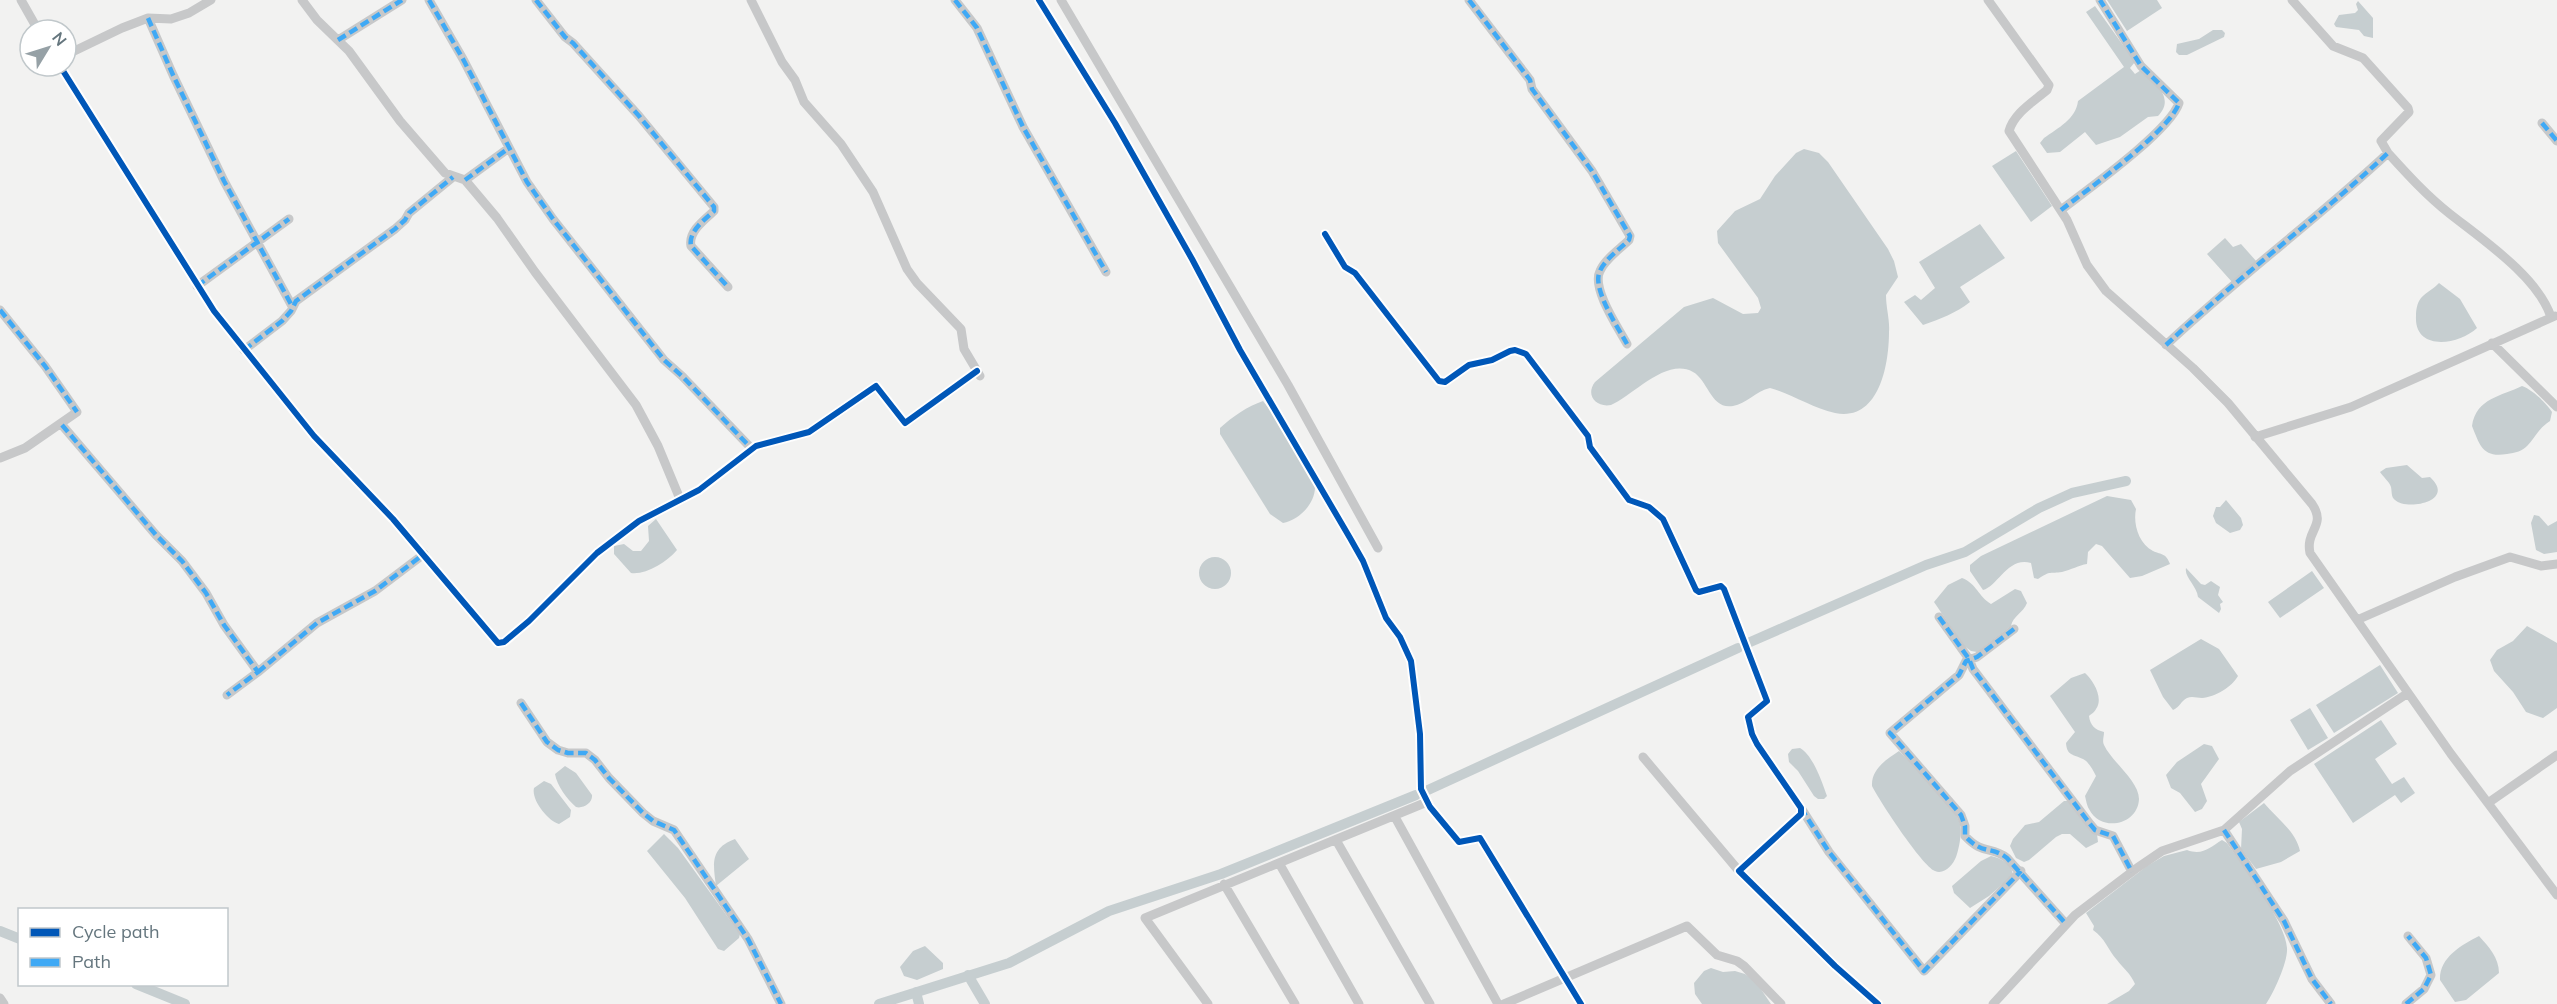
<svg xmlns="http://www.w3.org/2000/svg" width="2557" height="1004" font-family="Mulish,sans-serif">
<rect width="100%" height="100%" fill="#f2f2f1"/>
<path fill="#c6ced0" d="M2107 0H2157L2162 8 2127 31Z
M2358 1 2373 18V38L2364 36 2359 30 2336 27 2334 24 2339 15 2355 13 2358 10 2356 4Z
M2095 6 2135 62 2130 68 2135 74 2141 70C2154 83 2176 97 2158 116L2148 117 2120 137 2096 145 2085 132 2060 152 2047 153 2040 143 2044 138C2058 128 2076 119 2078 101L2124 67 2086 12Z
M2213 30H2222L2225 33 2224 37 2187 55H2179L2176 52 2177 44 2199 39Z
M1804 149 1819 153 1828 162 1888 249 1894 261 1898 277 1886 295C1886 308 1890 320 1889 332 1889 365 1879 422 1835 413 1812 408 1792 394 1770 388 1756 391 1746 404 1733 406 1711 410 1708 380 1693 372 1666 357 1633 396 1611 405 1596 408 1585 395 1595 382L1684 307 1713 298 1743 314 1758 313 1761 308 1758 298 1718 243 1717 231 1735 211 1760 199 1775 176 1796 153Z
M2016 151 2052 206 2031 222 1992 166Z
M1980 224 2005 258 1960 287 1970 302C1956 313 1940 319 1923 325L1904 302 1915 295 1921 300 1935 288 1919 262Z
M2225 238 2233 247 2241 244 2257 262 2232 282 2207 254Z
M2439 283 2460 299 2477 328C2459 345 2414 352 2416 316 2416 310 2417 303 2421 298 2426 292 2434 289 2439 283Z
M2522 386C2533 390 2546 403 2552 412L2550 421C2538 429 2537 435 2528 445 2523 451 2515 453 2507 454 2483 458 2480 446 2472 426 2476 398 2502 396 2522 386Z
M1263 401 1276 418 1315 487C1315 504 1299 520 1283 523L1270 514 1220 434V428C1232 417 1248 406 1263 401Z
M2407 465 2422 478 2430 477C2457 502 2406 511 2395 500 2391 497 2392 492 2391 487 2389 481 2383 477 2380 472L2386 468Z
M2107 496 2131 500 2136 509C2133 523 2138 543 2153 551 2162 555 2166 553 2170 564L2142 576 2130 578 2102 546 2096 544 2088 552 2087 564C2079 565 2071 570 2062 572 2050 574 2051 570 2038 579L2034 578 2031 563C2008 556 1998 586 1983 590L1970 571V565L1981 556Z
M2226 500 2241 518 2243 525 2240 530 2230 533 2216 523 2213 516 2216 507H2220Z
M2534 515 2539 516 2548 526 2557 521V552L2544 554 2536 550 2531 523Z
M656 519 677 550C667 562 646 575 631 573L614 554V546L624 544 633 551H641L649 541 648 526Z
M1199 573a16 16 0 1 1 32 0a16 16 0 1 1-32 0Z
M2186 568 2201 584 2205 585 2211 581 2220 587 2218 595 2223 602 2220 604 2221 609 2219 613 2198 597C2197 586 2184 577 2186 568Z
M2312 571 2324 588 2280 618 2268 602Z
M1962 578C1976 583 1979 597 1991 604L2015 589 2021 591 2027 603C2023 613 2013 616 2011 626L1977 652 1971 651 1964 646 1934 602 1948 585Z
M2527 626 2557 643V708L2543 718 2526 712 2513 692 2494 671 2490 660 2497 650 2513 641Z
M2201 639 2219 649 2238 676C2232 687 2215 697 2202 698 2197 698 2192 696 2187 698 2181 701 2180 707 2173 710L2163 697 2150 670Z
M2380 665 2398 693 2334 733 2316 705Z
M2085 673C2093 680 2104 698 2096 709 2095 712 2091 714 2089 716 2090 725 2095 730 2104 732 2104 737 2102 741 2104 745 2112 762 2139 781 2139 799 2138 825 2101 833 2089 809 2087 806 2086 800 2085 796L2096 776C2093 770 2089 762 2083 759 2073 754 2067 756 2066 743L2075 732 2050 696 2071 678Z
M2310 708 2328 738 2308 750 2290 720Z
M2381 720 2397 744 2375 759 2392 784 2404 777 2415 793 2401 803 2395 795 2353 823 2314 764Z
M2204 744 2212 746 2219 759 2201 784 2207 801 2202 809 2195 812 2180 793 2171 788 2166 775 2177 762Z
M1800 748C1813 755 1822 782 1827 796L1824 799H1818L1814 796 1798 771 1789 762 1788 754 1792 749Z
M1899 751C1914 766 1952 802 1959 821 1963 830 1959 849 1956 857 1953 865 1944 875 1935 871 1922 866 1879 800 1872 786 1871 769 1887 759 1899 751Z
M565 766 576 773 592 795C593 803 583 809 576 807 567 799 557 786 555 774Z
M544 781 551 784 571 810 570 817 559 824C548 821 531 800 534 788Z
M2064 801H2068L2097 834 2098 842 2086 848 2070 834H2062L2056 837 2029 860 2024 862 2016 858 2010 846 2013 839 2025 825 2039 822Z
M2264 803C2276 818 2296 831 2300 851L2281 862 2256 869 2241 849 2242 829 2239 822Z
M664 834 678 848 740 934 739 938 724 951 718 949 685 898 647 851Z
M735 839 749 859 716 886C713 864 710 848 735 839Z
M2222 840 2227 843C2243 866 2286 923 2287 948 2288 962 2274 992 2266 1004H2107L2129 991 2135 984C2131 974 2123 968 2117 960 2108 950 2105 938 2093 930L2094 926 2086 913 2147 866 2164 856 2187 850C2203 856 2210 847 2222 840Z
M1991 856C2001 858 2012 864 2013 875L1989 896 1970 908 1954 893 1952 886 1981 861Z
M2479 936C2489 947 2499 958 2499 973L2466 1000 2455 1002 2440 980C2439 958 2461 945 2479 936Z
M925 946 943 963V969L917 980 904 976 900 967 913 951Z
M1711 968 1723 972 1735 971 1745 974 1756 982 1771 1004H1702L1695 994 1694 983 1704 971Z"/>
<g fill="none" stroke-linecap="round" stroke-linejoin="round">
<path stroke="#c6ced0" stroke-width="10" d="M1748 643 1926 565 1965 552 2039 508 2072 493 2126 481
M1428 790 1738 648
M0 931 20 939
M968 975 985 1004
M136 984 185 1004
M916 992 919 1004
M879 1004 1009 963 1109 911 1221 874 1416 795"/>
<path stroke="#c7c8c9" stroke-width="9" d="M21 0 38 30
M302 0 317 20 349 51 400 121 445 173 465 180 497 218 535 272 636 405 658 446 680 499
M429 0 463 59 527 182 553 219 664 360 682 376 752 449
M536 0 565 37 573 43 639 116 714 207V211C704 220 688 232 691 246L728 287
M751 0 782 62 795 80 804 102 841 144 873 192 907 269 917 283 961 329 964 349 980 376
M955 0 977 28 1023 127 1106 272
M1039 0 1115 123 1192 259 1240 350 1350 538 1363 561 1386 618 1400 637 1411 661 1420 734 1421 789 1430 807 1459 842 1480 838 1581 1004
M1061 0 1288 385 1378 548
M1469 0 1530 80 1532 89 1592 171 1630 236 1629 240C1620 249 1605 259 1600 271 1591 288 1619 329 1627 344
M1988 0 2049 85 2047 90C2033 102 2014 113 2009 131L2067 220 2087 265 2106 291 2193 368 2228 403 2312 504C2327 526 2305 530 2310 553L2451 754 2557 895
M2292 0 2333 46 2363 58 2408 108 2409 112 2381 141 2388 153C2407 174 2427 196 2450 214 2483 240 2538 277 2551 317
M148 18 173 75 224 181 292 306
M338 40 402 0
M66 55 122 28 148 18 171 19 189 13 211 0
M60 66 214 311 314 436 393 519 498 643 504 642 529 621 597 553 639 521 699 490 756 446 809 432 876 386 905 423 977 371
M2542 123 2557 141
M465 180 509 148
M2061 210C2087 190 2170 131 2179 103L2141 66 2100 0
M1325 234 1345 267 1355 273 1439 381 1445 382 1469 365 1492 360 1510 351 1515 350 1526 354 1588 436 1590 447 1629 500 1649 507 1663 519 1696 590 1699 592 1721 586 1724 589 1767 701 1748 717 1752 734 1757 744 1801 808V814L1739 871 1835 966 1878 1004
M197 286 289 219
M0 310 45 366 77 412 25 448 0 458
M2492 343 2557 407
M2166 345C2237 278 2316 220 2388 153
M244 350 282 321 291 311 296 301 395 229 405 220 409 213 453 177
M62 425 156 535 182 561 206 593 224 625 258 672 227 695
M2255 437 2351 407 2555 316
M1939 617 1969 659 1973 669 2090 824 2095 830 2113 836 2132 872
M2357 620 2455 577 2510 557 2541 566 2557 564
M2014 629 1977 657 1966 661 1959 675 1890 733 1961 815 1965 826V836C1984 856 1990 845 2007 858L2066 924
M258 672 317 623 375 591 424 554
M521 703 547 742 558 750 568 753H586L595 760 609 778 643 813 653 821 674 830 748 939 781 1004
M1643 757 1739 871
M2488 803 2557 755
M1801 808 1829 852 1924 971 2021 871
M1395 817 1498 1004
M2224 830 2284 921 2312 979 2331 1004
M1336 840 1430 1004
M1279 863 1359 1004
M1224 884 1295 1004
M0 998 4 1004
M1208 1004 1145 918 1427 802
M1504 1004 1687 926 1717 955 1737 961 1744 966 1781 1004
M1993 1004 2075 915 2137 868 2162 851 2224 830 2290 771 2408 693
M2406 1004 2424 989 2431 975 2426 958 2408 936"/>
<path stroke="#3fa9f5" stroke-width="4.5" stroke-dasharray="9 4.5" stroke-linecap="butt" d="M429 0 463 59 527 182 553 219 664 360 682 376 752 449
M536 0 565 37 573 43 639 116 714 207V211C704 220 688 232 691 246L728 287
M955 0 977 28 1023 127 1106 272
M1469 0 1530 80 1532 89 1592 171 1630 236 1629 240C1620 249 1605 259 1600 271 1591 288 1619 329 1627 344
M148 18 173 75 224 181 292 306
M338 40 402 0
M2542 123 2557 141
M465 180 509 148
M2061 210C2087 190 2170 131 2179 103L2141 66 2100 0
M197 286 289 219
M0 310 45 366 77 412
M2166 345C2237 278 2316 220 2388 153
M244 350 282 321 291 311 296 301 395 229 405 220 409 213 453 177
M62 425 156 535 182 561 206 593 224 625 258 672 227 695
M1939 617 1969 659 1973 669 2090 824 2095 830 2113 836 2132 872
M2014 629 1977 657 1966 661 1959 675 1890 733 1961 815 1965 826V836C1984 856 1990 845 2007 858L2066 924
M258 672 317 623 375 591 424 554
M521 703 547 742 558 750 568 753H586L595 760 609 778 643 813 653 821 674 830 748 939 781 1004
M1801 808 1829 852 1924 971 2021 871
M2224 830 2284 921 2312 979 2331 1004
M2406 1004 2424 989 2431 975 2426 958 2408 936"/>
<g stroke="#fff" stroke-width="10">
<path id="cycleway" d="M1039 0 1115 123 1192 259 1240 350 1350 538 1363 561 1386 618 1400 637 1411 661 1420 734 1421 789 1430 807 1459 842 1480 838 1581 1004
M60 66 214 311 314 436 393 519 498 643 504 642 529 621 597 553 639 521 699 490 756 446 809 432 876 386 905 423 977 371
M1325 234 1345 267 1355 273 1439 381 1445 382 1469 365 1492 360 1510 351 1515 350 1526 354 1588 436 1590 447 1629 500 1649 507 1663 519 1696 590 1699 592 1721 586 1724 589 1767 701 1748 717 1752 734 1757 744 1801 808V814L1739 871 1835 966 1878 1004"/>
</g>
<use href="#cycleway" stroke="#0057b8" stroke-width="6"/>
</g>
<rect x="18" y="908" width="210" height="78" fill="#ffffff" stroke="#c1c8cb" stroke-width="1.5"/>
<rect x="30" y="928" width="30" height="9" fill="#0057b8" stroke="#c1c8cb" stroke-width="1.5"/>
<text x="72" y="938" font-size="18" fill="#65767e">Cycle path</text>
<rect x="30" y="958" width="30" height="9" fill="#3fa9f5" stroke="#c1c8cb" stroke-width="1.5"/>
<text x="72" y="968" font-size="18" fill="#65767e">Path</text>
<g transform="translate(48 48) rotate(52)"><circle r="28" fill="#ffffff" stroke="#c1c8cb" stroke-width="1.5"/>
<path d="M0-4.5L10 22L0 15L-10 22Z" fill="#96a1a6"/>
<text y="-9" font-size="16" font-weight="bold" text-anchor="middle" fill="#65767e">N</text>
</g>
</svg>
